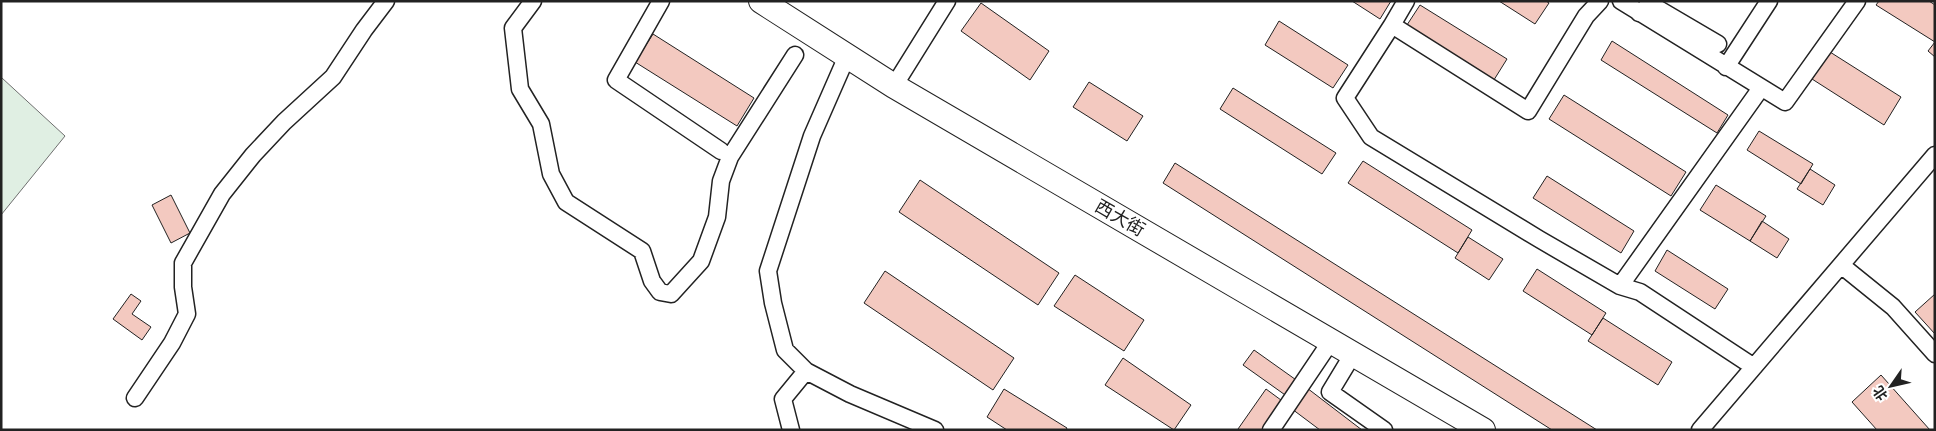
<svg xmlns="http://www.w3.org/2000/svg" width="1936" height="431" font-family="Lato,'Noto Sans SC',sans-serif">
<rect width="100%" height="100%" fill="#fff"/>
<path fill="#e0efe3" stroke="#6f6f6f" d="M2 78 65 136 1 215V80Z"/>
<path fill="#f3c9c0" stroke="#222" d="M1352 1H1391L1380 19Z
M1499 1H1546L1549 3 1535 24Z
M1879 1H1929L1935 5V57L1928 51 1935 42 1876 5Z
M981 3 1049 51 1030 80 961 31Z
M1420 5 1507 59 1492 83 1405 28Z
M1279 21 1348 65 1333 88 1265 45Z
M653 34 754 98 737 126 635 62Z
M1612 41 1728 115 1717 133 1601 60Z
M1830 52 1901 97 1884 125 1812 79Z
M1089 82 1143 116 1127 141 1073 107Z
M1233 88 1336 153 1322 174 1220 109Z
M1564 95 1686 172 1671 196 1549 119Z
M1759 131 1813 164 1801 184 1747 150Z
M1363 161 1472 230 1458 253 1348 183Z
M1175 163 1597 430H1552L1163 183Z
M1810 169 1835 185 1823 205 1797 189Z
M1547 176 1634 231 1621 253 1533 198Z
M920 180 1059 273 1038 305 899 212Z
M1716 185 1766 216 1750 241 1700 210Z
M171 195 190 233 171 243 152 205Z
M1762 221 1789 239 1777 258 1750 241Z
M1468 237 1503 259 1489 280 1455 258Z
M1667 250 1728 289 1715 309 1655 271Z
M1537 269 1606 313 1592 335 1523 291Z
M885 271 1014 358 993 390 864 303Z
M1075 275 1144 320 1124 351 1054 306Z
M131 294 141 301 132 314 151 327 142 340 113 319Z
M1935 294V334L1915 312Z
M1603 318 1672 362 1658 385 1588 341Z
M1254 350 1299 382 1288 397 1243 365Z
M1123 358 1191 405 1174 430 1105 385Z
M1881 375 1930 430H1877L1852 402Z
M1307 388 1362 430H1320L1292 409Z
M1004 389 1067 428 1066 430H1007L987 417Z
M1266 389 1285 403 1266 430H1239L1238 429Z"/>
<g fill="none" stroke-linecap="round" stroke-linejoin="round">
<g stroke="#222" stroke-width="19">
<path id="minor" d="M533 1 513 28 520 89 541 124 551 174 566 202 642 251 652 281 660 292 671 294 701 261 717 217 721 181 730 157 795 55
M661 1 616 80 721 151
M1600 1 1586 16 1528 111 1392 25 1345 98 1371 137 1539 239 1620 286 1640 292 1754 367
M1621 1 1785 102 1857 1
M1639 13 1647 7H1655L1718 44
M1392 25 1406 1
M847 56 812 136 768 271 773 303 785 350 806 371 850 394 935 430
M1726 67 1769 1
M894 86 947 1
M1841 265 1893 307 1935 354
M1620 286 1761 88
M1353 354 1330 392 1384 430
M135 398 172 343 187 314 183 287V263L222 194 253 155 284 122 333 77 364 30 386 1
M791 430 783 399 806 371
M1271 430 1331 341
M1700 430 1935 155"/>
</g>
<g stroke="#222" stroke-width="26">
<path id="highway" d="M761 1 894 86 1483 430"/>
</g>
<use href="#minor" stroke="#fff" stroke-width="16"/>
<use href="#highway" stroke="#fff" stroke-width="24"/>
</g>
<g text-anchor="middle" stroke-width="4" stroke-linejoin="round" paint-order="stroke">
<g font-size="18" fill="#222" stroke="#fff">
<text transform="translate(1120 218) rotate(30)" y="6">西大街</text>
</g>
</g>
<rect width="1936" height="431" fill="none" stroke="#222222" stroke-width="5"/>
<g transform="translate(1891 386) rotate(236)" stroke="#ffffff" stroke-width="4" paint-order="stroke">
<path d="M0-4L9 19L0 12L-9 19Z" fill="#222222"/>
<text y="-8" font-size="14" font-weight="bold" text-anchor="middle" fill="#222222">北</text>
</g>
</svg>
